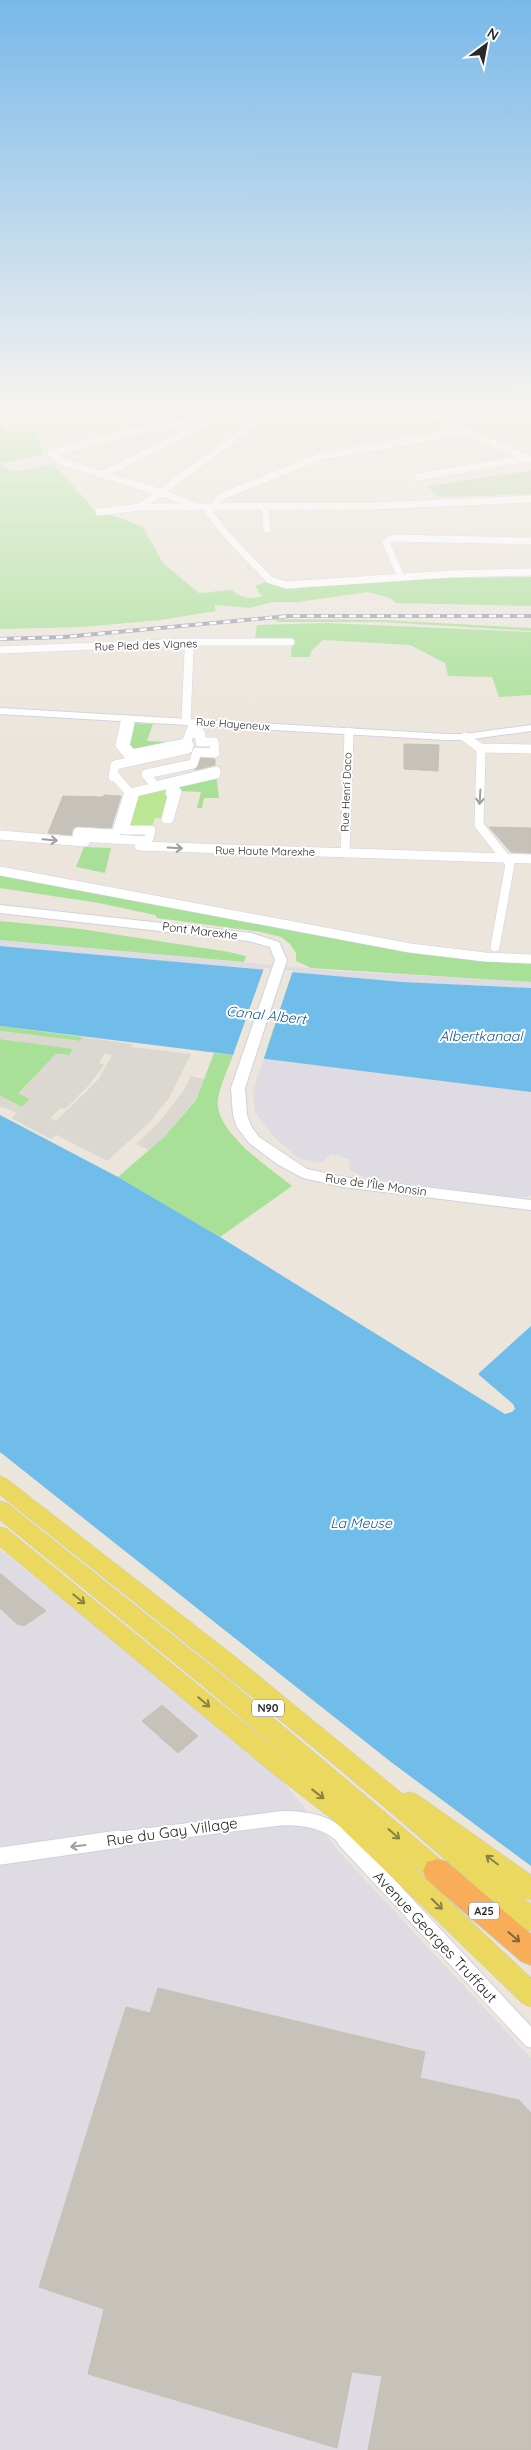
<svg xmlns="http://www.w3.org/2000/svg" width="531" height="2450" font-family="Quicksand,sans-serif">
<rect width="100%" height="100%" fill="#ebe5db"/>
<path fill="#dedbe3" d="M0 940 337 971 531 982V988L402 982 297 973 0 946Z
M264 1059 531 1092V1195L526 1197H512L367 1178 349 1170V1159L331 1154 321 1163 298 1158 272 1135 255 1112 253 1089Z
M0 1549 277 1773 339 1852 531 2058V2450H0Z"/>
<path fill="#a9e098" d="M0 423 6 430 36 432 44 455 0 463Z
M0 464 12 472 53 464 86 500 96 514 112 515 143 527 163 563 199 593 232 590C241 598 250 600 262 596L255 586 266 582 289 589 417 578 531 577V606L396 603 390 598 368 592 298 602H272L249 608 214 605 216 611 161 620 82 627 0 629Z
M274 619 382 620 531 628V631L382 622H278Z
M327 623 531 632V695L499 697 492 677 448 676 445 663 410 645 323 640 312 650 309 657H291L292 639H255L257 625Z
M130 723 153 724 147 741 186 743 132 754 125 746Z
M216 774 219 798H204L202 808H197L201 792 178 791 176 783Z
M84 847 111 848 105 873 76 867Z
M0 874 407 945 489 954H531V982L311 968 296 961V953L290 944 281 937 261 932 157 918 155 915 99 903 0 888Z
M0 921 81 929 229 952 246 956 244 962 0 940Z
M0 1026 83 1037 80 1041 0 1031Z
M0 1039 73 1048 70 1055 56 1054 19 1093 30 1099 22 1107 0 1096Z
M214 1053 233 1055C228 1069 220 1085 218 1100 214 1132 270 1168 292 1186L220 1237 118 1177 164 1137 196 1100Z"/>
<path fill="#bfd4b2" d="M531 471V494L439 497 427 486Z"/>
<path fill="#bbe794" d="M173 783 166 819 155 818 151 830H124L135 792Z"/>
<path fill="#dbd8d1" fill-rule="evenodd" d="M0 1031 80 1041 83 1037 132 1044 131 1047 191 1054 169 1098 150 1122 107 1161 57 1135 51 1139 11 1118 17 1113 0 1106V1096L22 1107 30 1099 19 1094 56 1054 70 1055 73 1049 0 1039ZM105 1053 112 1055 98 1080 56 1121 50 1118 61 1108 65 1109 88 1086 104 1065 99 1063Z
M191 1076 204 1079 196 1099 164 1137 149 1150 136 1144 160 1121 184 1090Z"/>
<path fill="#70bdea" d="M0 946 402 982 531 988V1092L0 1026Z
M0 1115 118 1177 220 1237 505 1414 512 1412 515 1409 513 1404 478 1374 531 1326V1866L391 1762 0 1452Z"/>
<path fill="#ebe5db" d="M264 968 293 970 263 1061 232 1058Z"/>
<path fill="#c6c2ba" stroke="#c6c1b4" d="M404 744 439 745 438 771 404 769Z
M201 758 215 759V765L195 770Z
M104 795 121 796 111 828 78 826 73 828 71 835 48 833 63 796 103 797Z
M489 827 531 828V853L511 852Z
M0 1573 21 1591 46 1611 24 1626 17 1624 0 1608Z
M162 1705 198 1736 178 1753 142 1721Z
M158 1988 425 2052 420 2078 519 2100 531 2113V2450H368L382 2376 352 2372 337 2448 88 2374 104 2309 39 2287 126 2007 150 2013Z"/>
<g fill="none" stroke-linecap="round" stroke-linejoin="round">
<g stroke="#d0d1e1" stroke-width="8">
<path id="street-far3" d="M21 404 33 418
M405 404 531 460
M467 431 322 456 220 497 209 513 232 541 270 580 286 585 450 574 531 572
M103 474 209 421
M418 477 527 458
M191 504 160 492 62 462 51 453 127 433 285 404
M140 507 277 407
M265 507 267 529
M99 512 140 507 374 506 531 499
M401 577 386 542 393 538 531 541
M0 650 190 642H291
M189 653 190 642"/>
</g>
<g stroke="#d0d1e1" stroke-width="10">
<path id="street-far2" d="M186 721 189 652
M125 723H130L125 746 132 754 186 743 193 726H199L196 734H201L200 742H214L215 753 197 752 193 764 146 774 155 786 216 771V774L176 783 173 792H177L169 819H166L173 793H170L173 783 135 792 124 830H151L148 841 77 837 78 832 116 834 129 792 116 777H113L115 765 188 749 189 745 130 757 120 745Z
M465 737 480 748 481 754 479 825 510 864 495 947
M480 748 531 749
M0 835 85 842
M139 846 531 859
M345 853 349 732
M0 871 410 948 485 957 531 959"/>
</g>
<g stroke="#d0d1e1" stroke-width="16">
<path id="street-far1" d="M110 1840 283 1818C307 1818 329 1822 346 1840"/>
</g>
<g stroke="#d0d1e1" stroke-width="19">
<path id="street" d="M345 1839 531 2039
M0 1856 119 1839"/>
</g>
<g stroke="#d0d1e1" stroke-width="2">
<path id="secondary" d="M0 708 446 734H465L531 725V731L465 740H446L0 714Z
M0 905 251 933 279 942 287 960 245 1088 247 1115 251 1126 259 1137 307 1169 343 1177 531 1200V1210L343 1187 303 1178 277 1164 249 1143 237 1127 233 1115 231 1088 275 960 270 947 249 941 0 913Z"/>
</g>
<g stroke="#c7c7c7" stroke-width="1">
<path id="primary" d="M0 1476 7 1479 238 1659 403 1794 410 1792 418 1795 531 1875V1900L522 1896 531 1904V1931L522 1928C355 1776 177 1636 0 1495Z
M0 1501 7 1503 231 1682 445 1863 449 1871 445 1879 437 1882 429 1879 402 1856 531 1978V2007L522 2003 333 1820 271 1772 0 1547V1527L7 1529 296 1765 215 1696 0 1520Z"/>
</g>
<g stroke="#c7c7c7" stroke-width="2">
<path id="highway" d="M437 1859 447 1862 531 1934V1965L521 1961 427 1880 423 1871 427 1862Z"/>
</g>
<use href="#street-far3" stroke="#fff" stroke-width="7"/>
<use href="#street-far2" stroke="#fff" stroke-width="9"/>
<use href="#street-far1" stroke="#fff" stroke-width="14"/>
<use href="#street" stroke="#fff" stroke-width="17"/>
<use href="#secondary" fill="#fff" fill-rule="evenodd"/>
<use href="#primary" fill="#ebd95f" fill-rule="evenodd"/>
<use href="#highway" fill="#f8ae58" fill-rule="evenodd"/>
<g stroke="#9e9fb2" stroke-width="4">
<path id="rail" d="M0 639 64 637 289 616H531"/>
</g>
<use href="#rail" stroke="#fff" stroke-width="2.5" stroke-dasharray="7" stroke-linecap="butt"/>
</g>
<defs><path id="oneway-shaft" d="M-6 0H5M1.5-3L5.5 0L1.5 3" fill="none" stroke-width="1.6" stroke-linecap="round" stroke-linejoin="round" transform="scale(1.25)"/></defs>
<g stroke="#9f9f9f">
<use href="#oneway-shaft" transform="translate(480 797) rotate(93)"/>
<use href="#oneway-shaft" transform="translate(50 840) rotate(5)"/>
<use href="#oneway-shaft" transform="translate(175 848) rotate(3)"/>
<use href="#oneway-shaft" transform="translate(78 1846) rotate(173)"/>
</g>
<g stroke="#8a8144">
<use href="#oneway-shaft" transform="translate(79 1599) rotate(39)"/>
<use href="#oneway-shaft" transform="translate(204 1702) rotate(40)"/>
<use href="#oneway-shaft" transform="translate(318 1794) rotate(38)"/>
<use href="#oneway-shaft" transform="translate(394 1834) rotate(41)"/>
<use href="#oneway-shaft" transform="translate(492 1860) rotate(-143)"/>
<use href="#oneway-shaft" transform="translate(437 1904) rotate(45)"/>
</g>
<use stroke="#86653e" href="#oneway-shaft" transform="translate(514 1937) rotate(41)"/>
<linearGradient id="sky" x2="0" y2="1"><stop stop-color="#78b8e9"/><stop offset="0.54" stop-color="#f6f3ef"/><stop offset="1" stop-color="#f6f3ef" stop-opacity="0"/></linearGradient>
<rect width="531" height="747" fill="url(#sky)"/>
<g text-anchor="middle" stroke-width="4" stroke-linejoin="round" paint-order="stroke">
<g font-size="11" fill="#292929" stroke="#fff">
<text transform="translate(146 645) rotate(-2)" y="4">Rue Pied des Vignes</text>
<text transform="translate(233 724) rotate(4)" y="4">Rue Hayeneux</text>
<text transform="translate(346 792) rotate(-88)" y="4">Rue Henri Daco</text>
<text transform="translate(265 851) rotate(1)" y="4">Rue Haute Marexhe</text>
</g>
<g fill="#fff" stroke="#696969" stroke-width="1">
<rect x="252" y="1699.5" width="32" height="17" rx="4"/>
<rect x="469" y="1902.5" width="30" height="17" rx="4"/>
</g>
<g font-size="11" font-weight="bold" fill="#292929">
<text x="268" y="1712">N90</text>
<text x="484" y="1915">A25</text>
</g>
<g font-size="12" fill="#292929" stroke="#fff">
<text transform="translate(200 931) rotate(7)" y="4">Pont Marexhe</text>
<text transform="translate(376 1185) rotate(8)" y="4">Rue de l'Île Monsin</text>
</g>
<g font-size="14" font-style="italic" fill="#125993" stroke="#fff">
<text transform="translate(266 1015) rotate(6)" y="5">Canal Albert</text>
<text x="481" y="1041">Albertkanaal</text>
<text x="361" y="1528">La Meuse</text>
</g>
<g font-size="15" fill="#292929" stroke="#fff">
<text transform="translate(172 1832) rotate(-8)" y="5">Rue du Gay Village</text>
<text transform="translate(435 1937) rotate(47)" y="5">Avenue Georges Truffaut</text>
</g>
</g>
<g transform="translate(486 45) rotate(32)" stroke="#ffffff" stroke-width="4" paint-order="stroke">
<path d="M0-4L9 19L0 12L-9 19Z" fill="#292929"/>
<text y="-8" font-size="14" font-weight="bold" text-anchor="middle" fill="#292929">N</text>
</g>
</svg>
